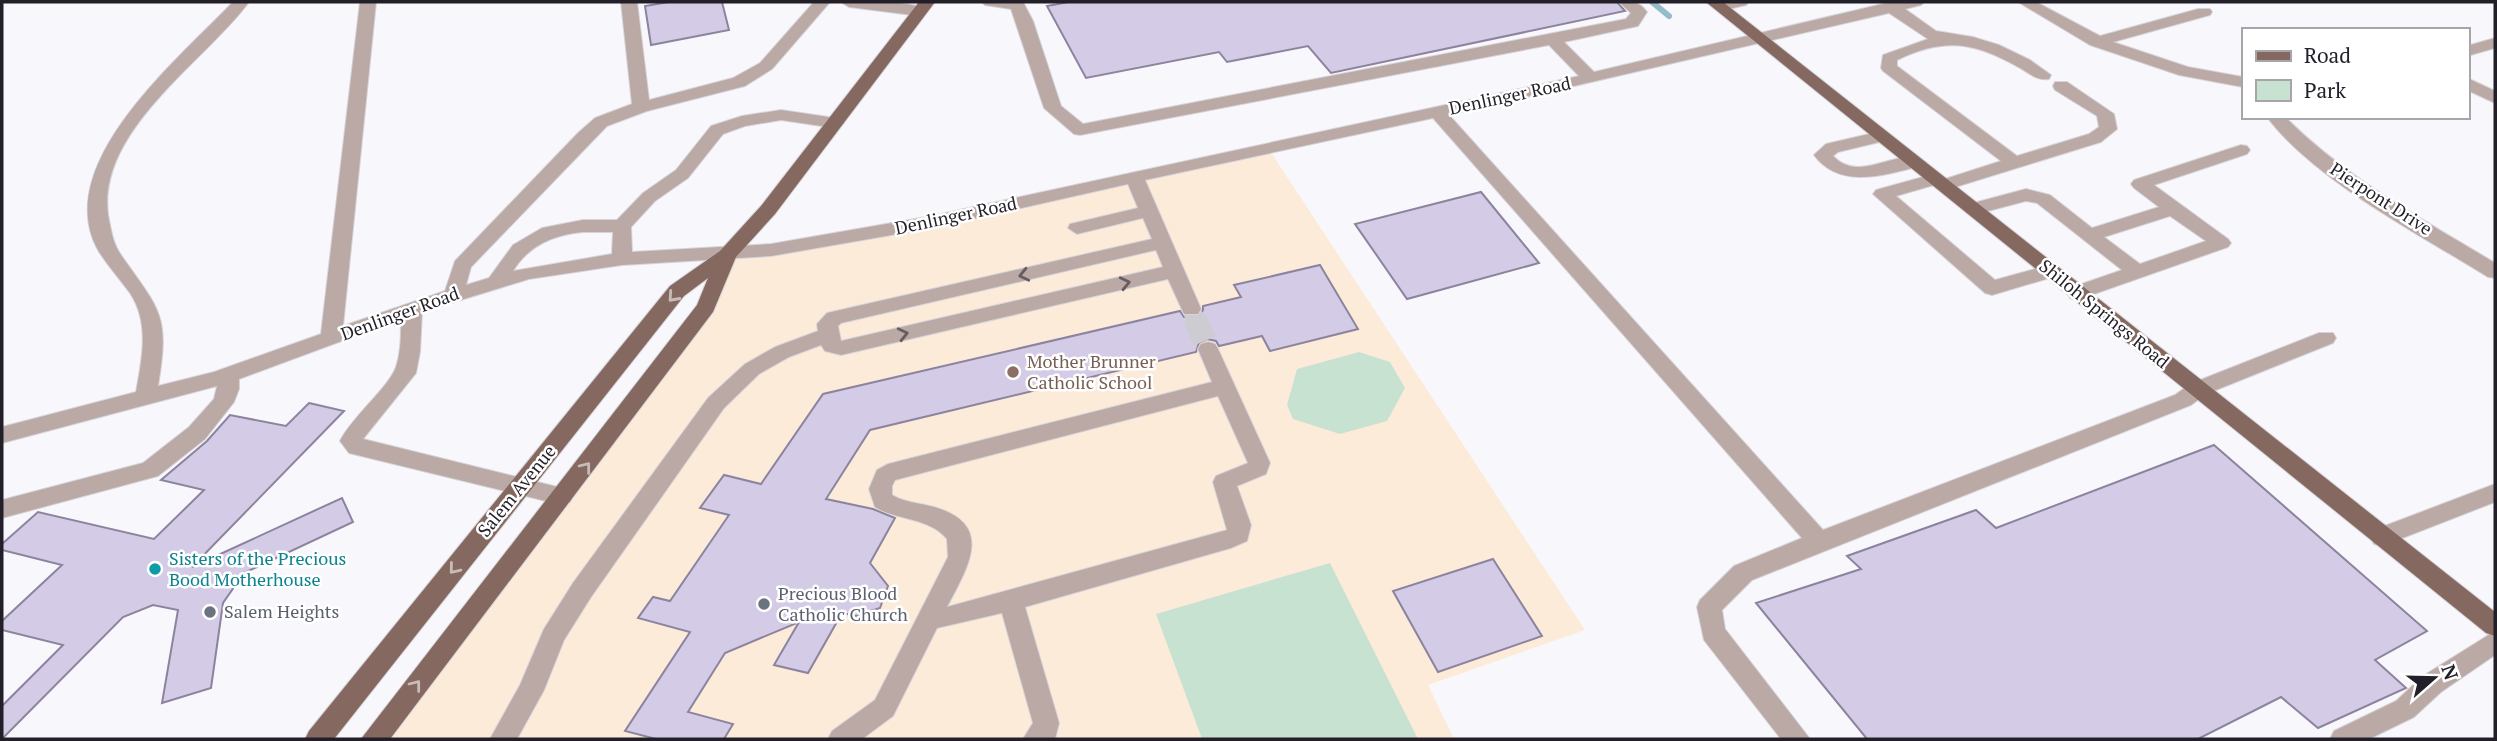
<svg xmlns="http://www.w3.org/2000/svg" width="2497" height="741" font-family="'PT Serif',serif">
<rect width="100%" height="100%" fill="#f8f7fc"/>
<path fill="#fcebd9" d="M1268 148 1585 630 1428 685 1454 739H374L706 307 727 255 771 250Z"/>
<path fill="#c8e2d2" d="M1359 352 1390 362 1405 388 1387 421 1340 434 1293 419 1287 405 1297 369Z
M1330 563 1418 739H1202L1156 614Z"/>
<g fill="none" stroke-linecap="round" stroke-linejoin="round">
<path stroke="#95bdc9" stroke-width="6" d="M1652 2 1669 16"/>
</g>
<path fill="#d4cbe7" stroke="#8c849e" stroke-width="2" d="M669 2H722L729 30 651 45 645 6Z
M1069 2H1617L1625 11 1331 73 1308 46 1227 62 1219 52 1086 78 1047 6Z
M1481 192 1539 263 1407 299 1355 224Z
M1320 265 1358 329 1270 351 1262 336 1219 346 1216 341 1207 339 1199 343 1196 352 870 430 826 499 873 509 895 518 870 563 888 586 880 608 856 616 842 613 808 673 774 665 799 622 725 653 688 712 733 724 724 739H656L625 731 690 632 638 618 653 597 670 601 729 515 700 508 724 475 761 484 823 394 1180 311 1184 317H1198L1203 310V306L1241 297 1234 285Z
M309 403 344 411 192 567 342 498 353 522 244 573 223 603 211 688 162 703 178 610 153 605 123 617 2 739V706L63 645 2 630V621L62 565 2 550V544L38 512 154 539 204 490 161 480 207 441 230 415 286 426Z
M2214 445 2427 631 2375 660 2406 688 2318 728 2281 697 2198 739H1867L1756 603 1861 569 1847 556 1976 510 1996 528Z
M1493 559 1542 636 1438 672 1393 591Z"/>
<g fill="none" stroke-linecap="round" stroke-linejoin="round">
<path stroke="#cdccd2" stroke-width="18" stroke-dasharray="18 9" stroke-linecap="butt" d="M1191 309 1196 321"/>
<path stroke="#cdccd2" stroke-width="24" stroke-dasharray="24 11" stroke-linecap="butt" d="M1195 319 1208 349"/>
<g stroke="#d6d4da" stroke-width="2">
<path id="minor" d="M233 2H249C203 64 88 136 110 225 112 235 114 245 121 255 160 311 170 314 158 386L214 372 321 334 360 2H376L343 326 445 291 455 261 578 133 595 118 632 104 621 2H637L649 100 733 78 760 63 814 2H830L772 69 745 86 647 111 607 126 471 267 466 285 489 278 513 245 542 228 583 220H617L643 193 676 170 711 126 742 116 781 110 835 118 844 123 835 128 781 120 745 126 723 134 688 178 655 201 631 227 632 252 771 244 932 216 1579 76 1549 45 1080 135 1074 134 1044 108 1011 9 985 5 982 2H1023L1033 21 1061 106 1083 124 1626 19 1631 13 1619 2C1632 2 1639 1 1647 12L1638 26 1564 42 1594 72 1891 2H1924L1921 5 1905 9 1936 31 1973 37 1999 45 2030 60 2051 75 2049 79C2037 81 2029 73 2020 68 1974 42 1945 37 1897 60V66L2017 156 2089 134 2099 127 2097 116 2055 90 2053 86 2055 82H2067L2114 114 2117 129 2101 142 1949 189 1943 191 1934 185 1896 196 1995 280 2049 265 2056 266 2059 271 2056 276 1992 295 1985 293 1873 194 1876 190 1930 175 1936 173 1945 179 2001 161 1883 71 1881 68 1883 55 1928 39 1889 13 1449 115 1823 530 2175 395 2190 384 2319 333H2333L2336 338 2333 343 2206 394 2191 405 1752 580 1722 610 1725 629 1810 739H1781L1704 640 1697 607 1700 600 1734 566 1802 538 1433 118 1145 180 1201 309 1198 314H1184L1168 279 841 355 825 351 821 345 789 357 759 374 724 408 591 597 564 640 544 690 517 739H490L520 685 544 629 573 583 708 398 745 364 775 347 818 331 817 324 827 313 1152 239 1143 218 1077 234 1068 228 1070 224 1138 208 1128 184 932 228 771 256 622 265 529 279 422 312 420 352 416 373 363 439 570 490 573 496 570 502 562 505 357 455 349 453 340 441C352 417 389 387 396 367 401 352 401 335 401 319L239 379V389L234 402 205 439 158 476 2 518V500L143 463 189 427 214 399 217 386 2 443V427L136 392C142 359 150 323 130 293 120 279 107 265 98 250 50 164 181 57 233 2ZM583 232H613L612 254 513 271C529 245 553 235 583 232ZM1156 250 1163 267 841 341 838 326 841 323Z
M841 2C861 1 914 0 928 11L920 16 849 7Z
M1718 2H1749L1746 5 1720 11 1712 6Z
M2018 2H2036L2100 36 2198 9H2210L2212 12 2210 15 2113 42 2188 67 2243 77V87L2179 75 2090 45Z
M2495 38V48L2467 56V46Z
M2467 78 2495 91V103L2467 90Z
M2267 117H2285C2346 178 2422 219 2495 263V278L2488 277C2421 235 2314 180 2267 117Z
M1882 131 1891 136 1888 140 1838 152 1833 156C1859 183 1891 151 1920 158L1923 162 1920 166C1885 175 1840 190 1814 155L1826 144Z
M2241 145 2247 146 2250 150 2247 154 2154 185 2228 239 2231 243 2228 247 2077 300 2070 298 2067 293 2070 288 2122 270 2037 203 2026 201 1973 215 1964 209 1966 205 2026 189 2050 195 2092 228 2159 207 2134 188 2131 184 2134 180ZM2170 216 2206 241 2140 264 2104 237Z
M1208 342 1215 344 1218 349 1270 463 1266 474 1237 486 1251 525 1247 541 1231 548 1025 607 1059 723 1055 739H1023L1033 723 1002 613 937 628 893 716 862 739H828L832 731 875 700 948 557 947 539C929 517 898 521 875 507L869 489 877 470 888 464 1212 382 1198 349 1201 344ZM1218 396 1248 463 1216 476 1213 482 1227 530 947 607C967 568 996 525 934 507 920 503 906 503 892 495V486L895 480Z
M2495 484V502L2382 546 2374 544 2370 537 2374 530Z
M2495 631V655L2441 692 2414 717 2369 739H2330L2334 731 2396 701 2423 676Z"/>
</g>
<g stroke="#d6d4da" stroke-width="2">
<path id="major" d="M919 2H935L775 214 736 257 713 312 390 739H361L697 305 708 278 684 296 334 739H305L309 731 670 286 720 251 761 206Z
M1706 2H1723L2495 612V636L2486 633Z"/>
</g>
<use href="#minor" fill="#baa9a4" fill-rule="evenodd"/>
<use href="#major" fill="#856960" fill-rule="evenodd"/>
</g>
<defs><path id="oneway-chevron" d="M-2-3.5L2.5 0L-2 3.5" fill="none" stroke-width="1.6" stroke-linecap="round" stroke-linejoin="round" transform="scale(1.75)"/></defs>
<g stroke="#675d60">
<use href="#oneway-chevron" transform="translate(1024 275) rotate(167)"/>
<use href="#oneway-chevron" transform="translate(1125 283) rotate(-13)"/>
<use href="#oneway-chevron" transform="translate(903 334) rotate(-13)"/>
</g>
<g stroke="#c8bcb7">
<use href="#oneway-chevron" transform="translate(673 297) rotate(132)"/>
<use href="#oneway-chevron" transform="translate(586 467) rotate(-52)"/>
<use href="#oneway-chevron" transform="translate(454 569) rotate(129)"/>
<use href="#oneway-chevron" transform="translate(416 685) rotate(-52)"/>
</g>
<circle fill="#8d6e63" stroke="#fff" stroke-width="2.5" cx="1013" cy="372" r="7"/>
<circle fill="#0f9aa8" stroke="#fff" stroke-width="2.5" cx="155" cy="569" r="7"/>
<g fill="#6b7280" stroke="#fff" stroke-width="2.5">
<circle cx="764" cy="604" r="7"/>
<circle cx="210" cy="612" r="7"/>
</g>
<g text-anchor="middle" stroke-width="5" stroke-linejoin="round" paint-order="stroke">
<g font-size="18" fill="#231f29" stroke="#fff">
<text transform="translate(1510 96) rotate(-12)" y="6">Denlinger Road</text>
<text transform="translate(2381 199) rotate(33)" y="6">Pierpont Drive</text>
<text transform="translate(956 216) rotate(-12)" y="6">Denlinger Road</text>
<text transform="translate(400 314) rotate(-20)" y="6">Denlinger Road</text>
<text transform="translate(2104 314) rotate(39)" y="6">Shiloh Springs Road</text>
<text transform="translate(517 491) rotate(-51)" y="6">Salem Avenue</text>
</g>
<g font-size="18" fill="#785e54" stroke="#fff" text-anchor="start">
<text x="1027" y="368">Mother Brunner<tspan x="1027" dy="21">Catholic School</tspan></text>
</g>
<g font-size="18" fill="#0d838f" stroke="#fff" text-anchor="start">
<text x="169" y="565">Sisters of the Precious<tspan x="169" dy="21">Bood Motherhouse</tspan></text>
</g>
<g font-size="18" fill="#5b616d" stroke="#fff" text-anchor="start">
<text x="778" y="600">Precious Blood<tspan x="778" dy="21">Catholic Church</tspan></text>
<text x="224" y="618">Salem Heights</text>
</g>
</g>
<rect width="2497" height="741" fill="none" stroke="#231f29" stroke-width="7"/>
<rect x="2242" y="28" width="228" height="91" fill="#ffffff" stroke="#a7a5a9" stroke-width="2"/>
<rect x="2256" y="51" width="35" height="10" fill="#856960" stroke="#a7a5a9" stroke-width="2"/>
<text x="2304" y="63" font-size="21" fill="#231f29">Road</text>
<rect x="2256" y="80" width="35" height="21" fill="#c8e2d2" stroke="#a7a5a9" stroke-width="2"/>
<text x="2304" y="98" font-size="21" fill="#231f29">Park</text>
<g transform="translate(2434 678) rotate(70)" stroke="#ffffff" stroke-width="5" paint-order="stroke">
<path d="M0-5L12 26L0 18L-12 26Z" fill="#231f29"/>
<text y="-10" font-size="19" font-weight="bold" text-anchor="middle" fill="#231f29">N</text>
</g>
</svg>
